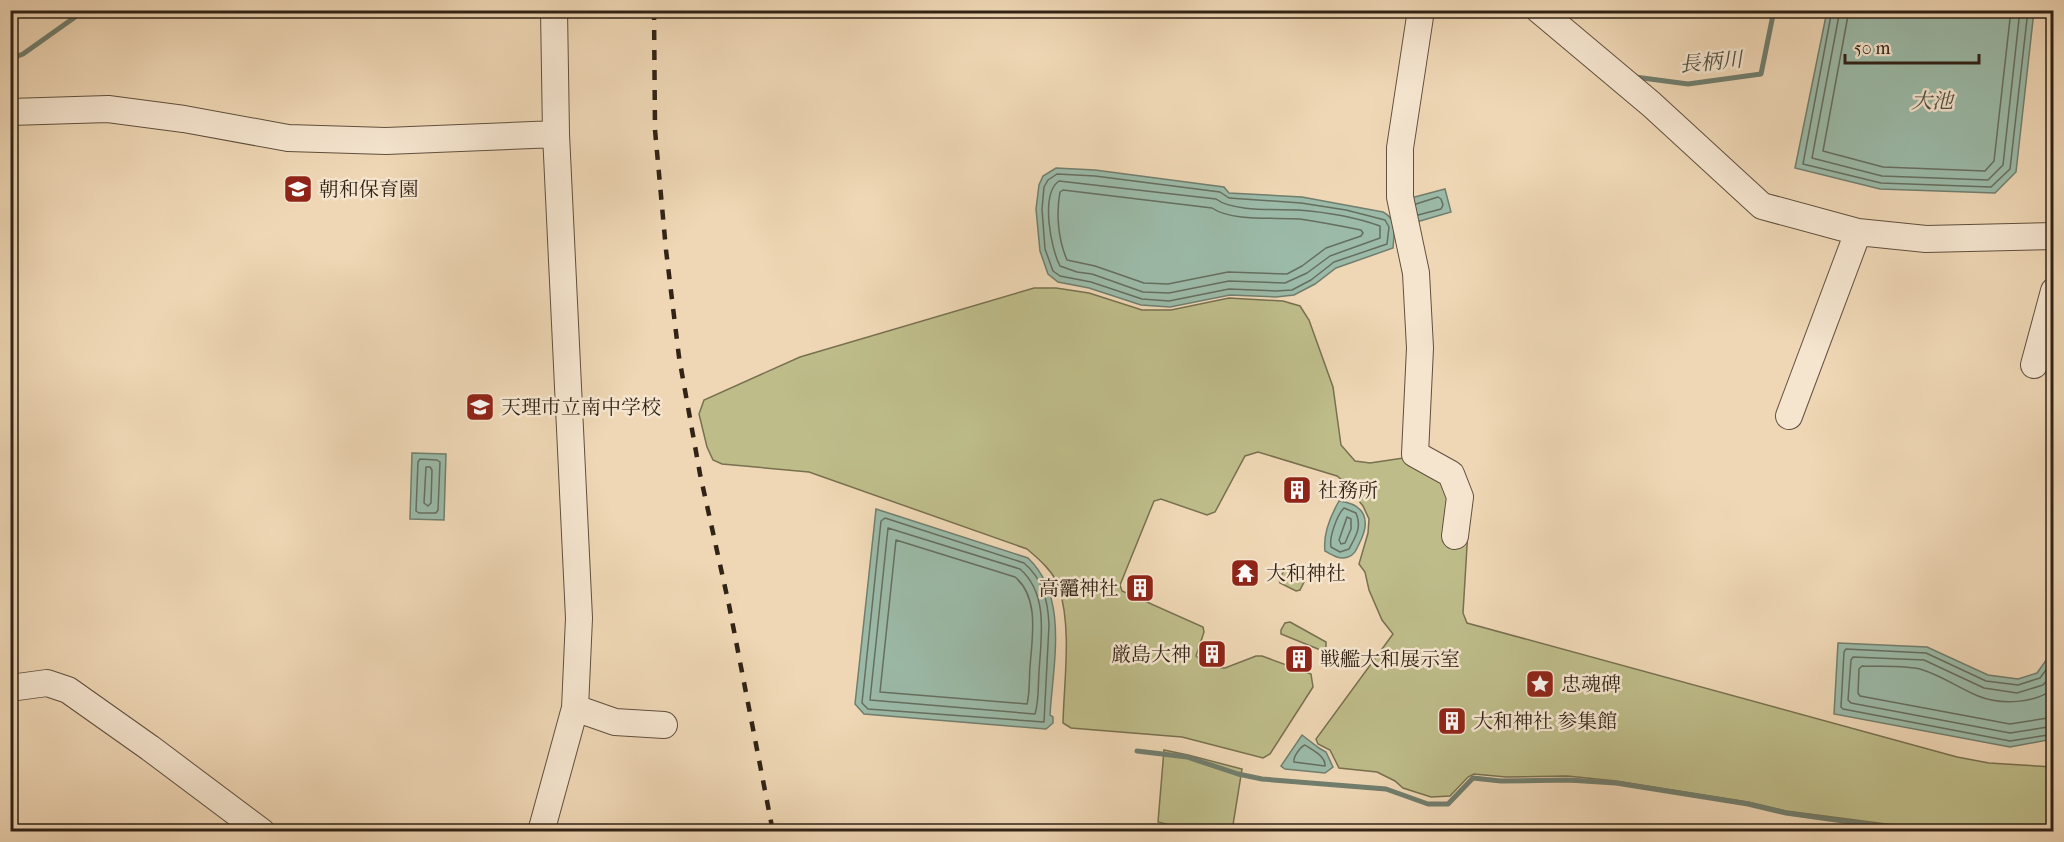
<svg xmlns="http://www.w3.org/2000/svg" width="2064" height="842" font-family="'IM FELL French Canon','Noto Serif JP',serif">
<rect width="100%" height="100%" fill="#efd7b5"/>
<filter id="stains"><feTurbulence type="fractalNoise" baseFrequency=".00333" numOctaves="4"/><feColorMatrix values="0 0 0 0 .2 0 0 0 0 .09 0 0 0 0 .02 0 0 0 .5 -.17"/></filter>
<radialGradient id="worn" r=".72"><stop offset=".6" stop-color="#630" stop-opacity="0"/><stop offset="1" stop-color="#630" stop-opacity=".3"/></radialGradient>
<path fill="#bebd8a" stroke="#787050" stroke-width="1.5" d="M1034 288H1056L1089 293 1142 310H1171L1229 298 1283 301 1300 306 1309 320 1333 387 1341 445 1355 461 1370 463 1430 454 1469 513 1463 613 1467 623 1957 757 1989 763 2053 767V831H1930L1909 827 1786 811 1748 802 1616 781 1567 776 1506 777 1474 774 1468 777 1450 796 1431 797 1403 788 1395 781 1377 772 1339 768 1330 750 1318 744 1316 739 1393 634 1382 620 1369 590 1365 572 1359 564 1368 533 1369 519 1363 506 1343 481 1337 476 1258 452 1245 456 1215 512 1207 515 1161 499 1154 501 1120 585 1122 591 1203 627 1204 632 1196 656C1202 662 1216 668 1225 668L1256 656H1262L1311 674 1313 687 1270 754 1263 758 1182 737 1071 728 1063 723C1064 681 1072 628 1059 588 1055 573 1039 559 1027 549L809 472 722 464 713 460 707 447 699 414 704 400 800 357Z
M1290 566 1295 567 1305 576V580L1300 590 1296 591 1280 583 1279 580 1286 567Z
M1290 622 1326 642V646L1323 651 1281 634V630L1285 623Z
M1164 750 1188 755 1242 769 1232 831H1193L1158 822Z"/>
<path fill="#9bbaa8" stroke="#717e6e" stroke-width="1.5" d="M1827 11H2034L2016 172 1995 193 1880 189 1795 168Z
M1056 168 1095 170 1224 187 1229 193 1302 197 1383 212C1398 220 1394 233 1393 248L1336 268 1315 284 1294 295 1276 297 1230 295 1170 307 1141 305 1089 288 1058 282 1048 274 1040 251 1036 209 1039 185 1043 176Z
M1445 189 1451 212 1413 223 1407 199Z
M412 453 446 454 444 520 410 519Z
M1339 501C1365 504 1371 520 1360 542 1357 548 1355 555 1348 557 1339 560 1332 555 1325 551 1323 535 1331 515 1339 501Z
M876 509 1028 558C1069 597 1053 663 1050 715L1053 717V723L1046 729 864 714 855 704Z
M1838 643 1927 647 1988 675 2018 679 2037 673 2047 659 2053 644V739L2010 747 1834 714Z
M1302 735 1319 748 1326 752 1333 767 1325 773 1285 769 1281 766Z"/>
<g fill="none" stroke-linecap="round" stroke-linejoin="round">
<path stroke="#666e5f" stroke-width="1.5" d="M1832 10 1803 164 1881 183 1991 187 2010 169 2028 10
M1840 10 1812 158 1882 176 1988 180 2003 165 2020 10
M1849 10 1823 151 1883 167 1985 171 1994 161 2011 10
M1057 174 1095 176 1220 192 1229 198 1301 203 1346 210 1385 220 1389 227 1387 244 1334 262 1311 280 1292 290 1276 291 1229 289 1169 301 1142 299 1091 282 1060 276 1053 271 1045 249 1042 209 1044 187 1048 180Z
M1059 181 1216 199C1233 212 1276 209 1298 210 1324 212 1355 217 1380 226V238L1330 256 1307 273 1285 283 1229 281 1169 293 1143 292 1092 274 1077 272 1060 266C1051 249 1040 194 1059 181Z
M1063 190 1212 208C1233 222 1274 217 1300 219 1320 222 1341 226 1361 230L1363 233 1361 236 1326 248 1302 266 1287 274 1228 272 1168 284 1144 283 1095 266 1067 260C1058 239 1056 214 1060 192Z
M1416 204 1438 197 1441 199 1443 205 1441 209 1418 215
M420 459 437 460 440 462 438 510 436 513H419L416 511 418 462Z
M426 467H430L432 470 431 503 428 506 424 503Z
M1344 508 1356 513C1362 527 1356 536 1349 549L1340 552 1331 547C1329 537 1337 515 1344 508Z
M1347 517 1351 519V529L1345 543 1341 544 1339 540Z
M885 518 1024 563C1043 579 1048 601 1049 625L1044 722 868 709 862 703 881 521Z
M888 528 1020 569C1049 594 1041 638 1039 672 1038 685 1039 701 1035 714L870 700Z
M896 540 1015 577C1040 598 1032 638 1030 667 1029 679 1030 693 1027 704L880 692Z
M2054 659 2040 678 2018 685 1986 681 1926 653 1846 649 1844 652 1841 707 1843 709 2010 741 2054 734
M2054 673 2043 685 2017 693 1984 688 1924 660 1853 657 1851 660 1848 700 1851 703 2010 733 2054 726
M2054 688C2036 704 2000 705 1978 696 1959 688 1942 676 1923 670 1908 665 1878 667 1862 666L1859 669 1858 693 1860 696 2010 724 2054 717
M1305 745C1312 750 1326 756 1325 766L1294 762C1293 757 1300 747 1305 745Z"/>
<path stroke="#717e6e" stroke-width="5" d="M10 59 23 54 85 10
M1635 77 1688 84 1761 74 1774 10
M1137 751 1187 757 1238 774 1262 779 1386 789 1428 804H1448L1473 778 1501 781 1568 780 1616 783 1748 804 1786 813 1922 832"/>
<g stroke="#60503e" stroke-width="28">
<path id="minor" d="M1421 10 1400 148V197L1416 273 1420 348 1415 454 1451 474 1460 497 1455 536
M1539 10 1651 104 1762 206 1858 232 1926 239 2054 236
M10 112 108 109 184 119 288 138 386 141 556 134
M2034 365 2054 291
M1789 416 1858 232
M10 688 47 683 68 690 150 748 262 832
M575 708 615 722 664 725
M541 832 575 708 579 618 556 134 554 10"/>
</g>
<use href="#minor" stroke="#f5e5cf" stroke-width="26"/>
<path stroke="#312316" stroke-width="4.5" stroke-dasharray="10 10" stroke-linecap="butt" d="M654 10 655 130 666 250 679 357 700 474 729 605 773 832"/>
</g>
<defs>
<g id="school-square" transform="scale(1.5)"><rect x="-9" y="-9" width="18" height="18" rx="4" fill="#8f2418" stroke="#f5e5cf"/><path d="M0-5L7-2L0 1L-7-2ZM-4 1L0 2.5L4 1V4Q0 6-4 4Z" fill="#fff"/></g>
<g id="building-square" transform="scale(1.5)"><rect x="-9" y="-9" width="18" height="18" rx="4" fill="#8f2418" stroke="#f5e5cf"/><path d="M-4-6H4V6H1V3H-1V6H-4ZM-2.5-4.3h1.7v1.8h-1.7ZM.8-4.3h1.7v1.8H.8ZM-2.5-1h1.7V.8h-1.7ZM.8-1h1.7V.8H.8Z" fill="#fff"/></g>
<g id="temple-square" transform="scale(1.5)"><rect x="-9" y="-9" width="18" height="18" rx="4" fill="#8f2418" stroke="#f5e5cf"/><path d="M0-6L5-2H3V0L6.5 2.5H4V6H1.5V3h-3V6H-4V2.5H-6.5L-3 0V-2H-5Z" fill="#fff"/></g>
<g id="sight-square" transform="scale(1.5)"><rect x="-9" y="-9" width="18" height="18" rx="4" fill="#8f2418" stroke="#f5e5cf"/><path d="M0-6L1.8-2.2L6-1.7L2.9 1.2L3.7 5.4L0 3.3L-3.7 5.4L-2.9 1.2L-6-1.7L-1.8-2.2Z" fill="#fff"/></g>
</defs>
<g fill-rule="evenodd">
<use href="#school-square" x="298" y="189"/>
<use href="#school-square" x="480" y="407"/>
<use href="#building-square" x="1297" y="490"/>
<use href="#temple-square" x="1245" y="573"/>
<use href="#building-square" x="1140" y="588"/>
<use href="#building-square" x="1212" y="654"/>
<use href="#building-square" x="1299" y="659"/>
<use href="#sight-square" x="1540" y="684"/>
<use href="#building-square" x="1452" y="721"/>
</g>
<g text-anchor="middle" stroke-width="5" stroke-linejoin="round" paint-order="stroke">
<g font-size="20" fill="#312316" stroke="#f5e5cf" text-anchor="start">
<text x="319" y="196">朝和保育園</text>
<text x="501" y="414">天理市立南中学校</text>
<text x="1318" y="497">社務所</text>
<text x="1266" y="580">大和神社</text>
<text x="1119" y="595" text-anchor="end">高龗神社</text>
<text x="1191" y="661" text-anchor="end">厳島大神</text>
<text x="1320" y="666">戦艦大和展示室</text>
<text x="1561" y="691">忠魂碑</text>
<text x="1473" y="728">大和神社 参集館</text>
</g>
<g font-size="21" font-style="italic" fill="#515042" stroke="#f5e5cf">
<text transform="translate(1711 62) rotate(-5)" y="7">長柄川</text>
<text x="1932" y="108">大池</text>
</g>
</g>
<rect width="2064" height="842" fill="none" stroke="#efd7b5" stroke-width="36"/>
<rect x="12" y="12" width="2040" height="818" fill="none" stroke="#312316" stroke-width="3"/>
<rect x="18" y="18" width="2028" height="806" fill="none" stroke="#312316" stroke-width="1.5"/>
<path d="M1845 54v9h134v-9" fill="none" stroke="#312316" stroke-width="3"/>
<text x="1854" y="54" font-size="18" fill="#312316" stroke="#f5e5cf" stroke-width="4.5" paint-order="stroke">50 m</text>
<rect width="100%" height="100%" filter="url(#stains)"/>
<rect width="100%" height="100%" fill="url(#worn)"/>
</svg>
